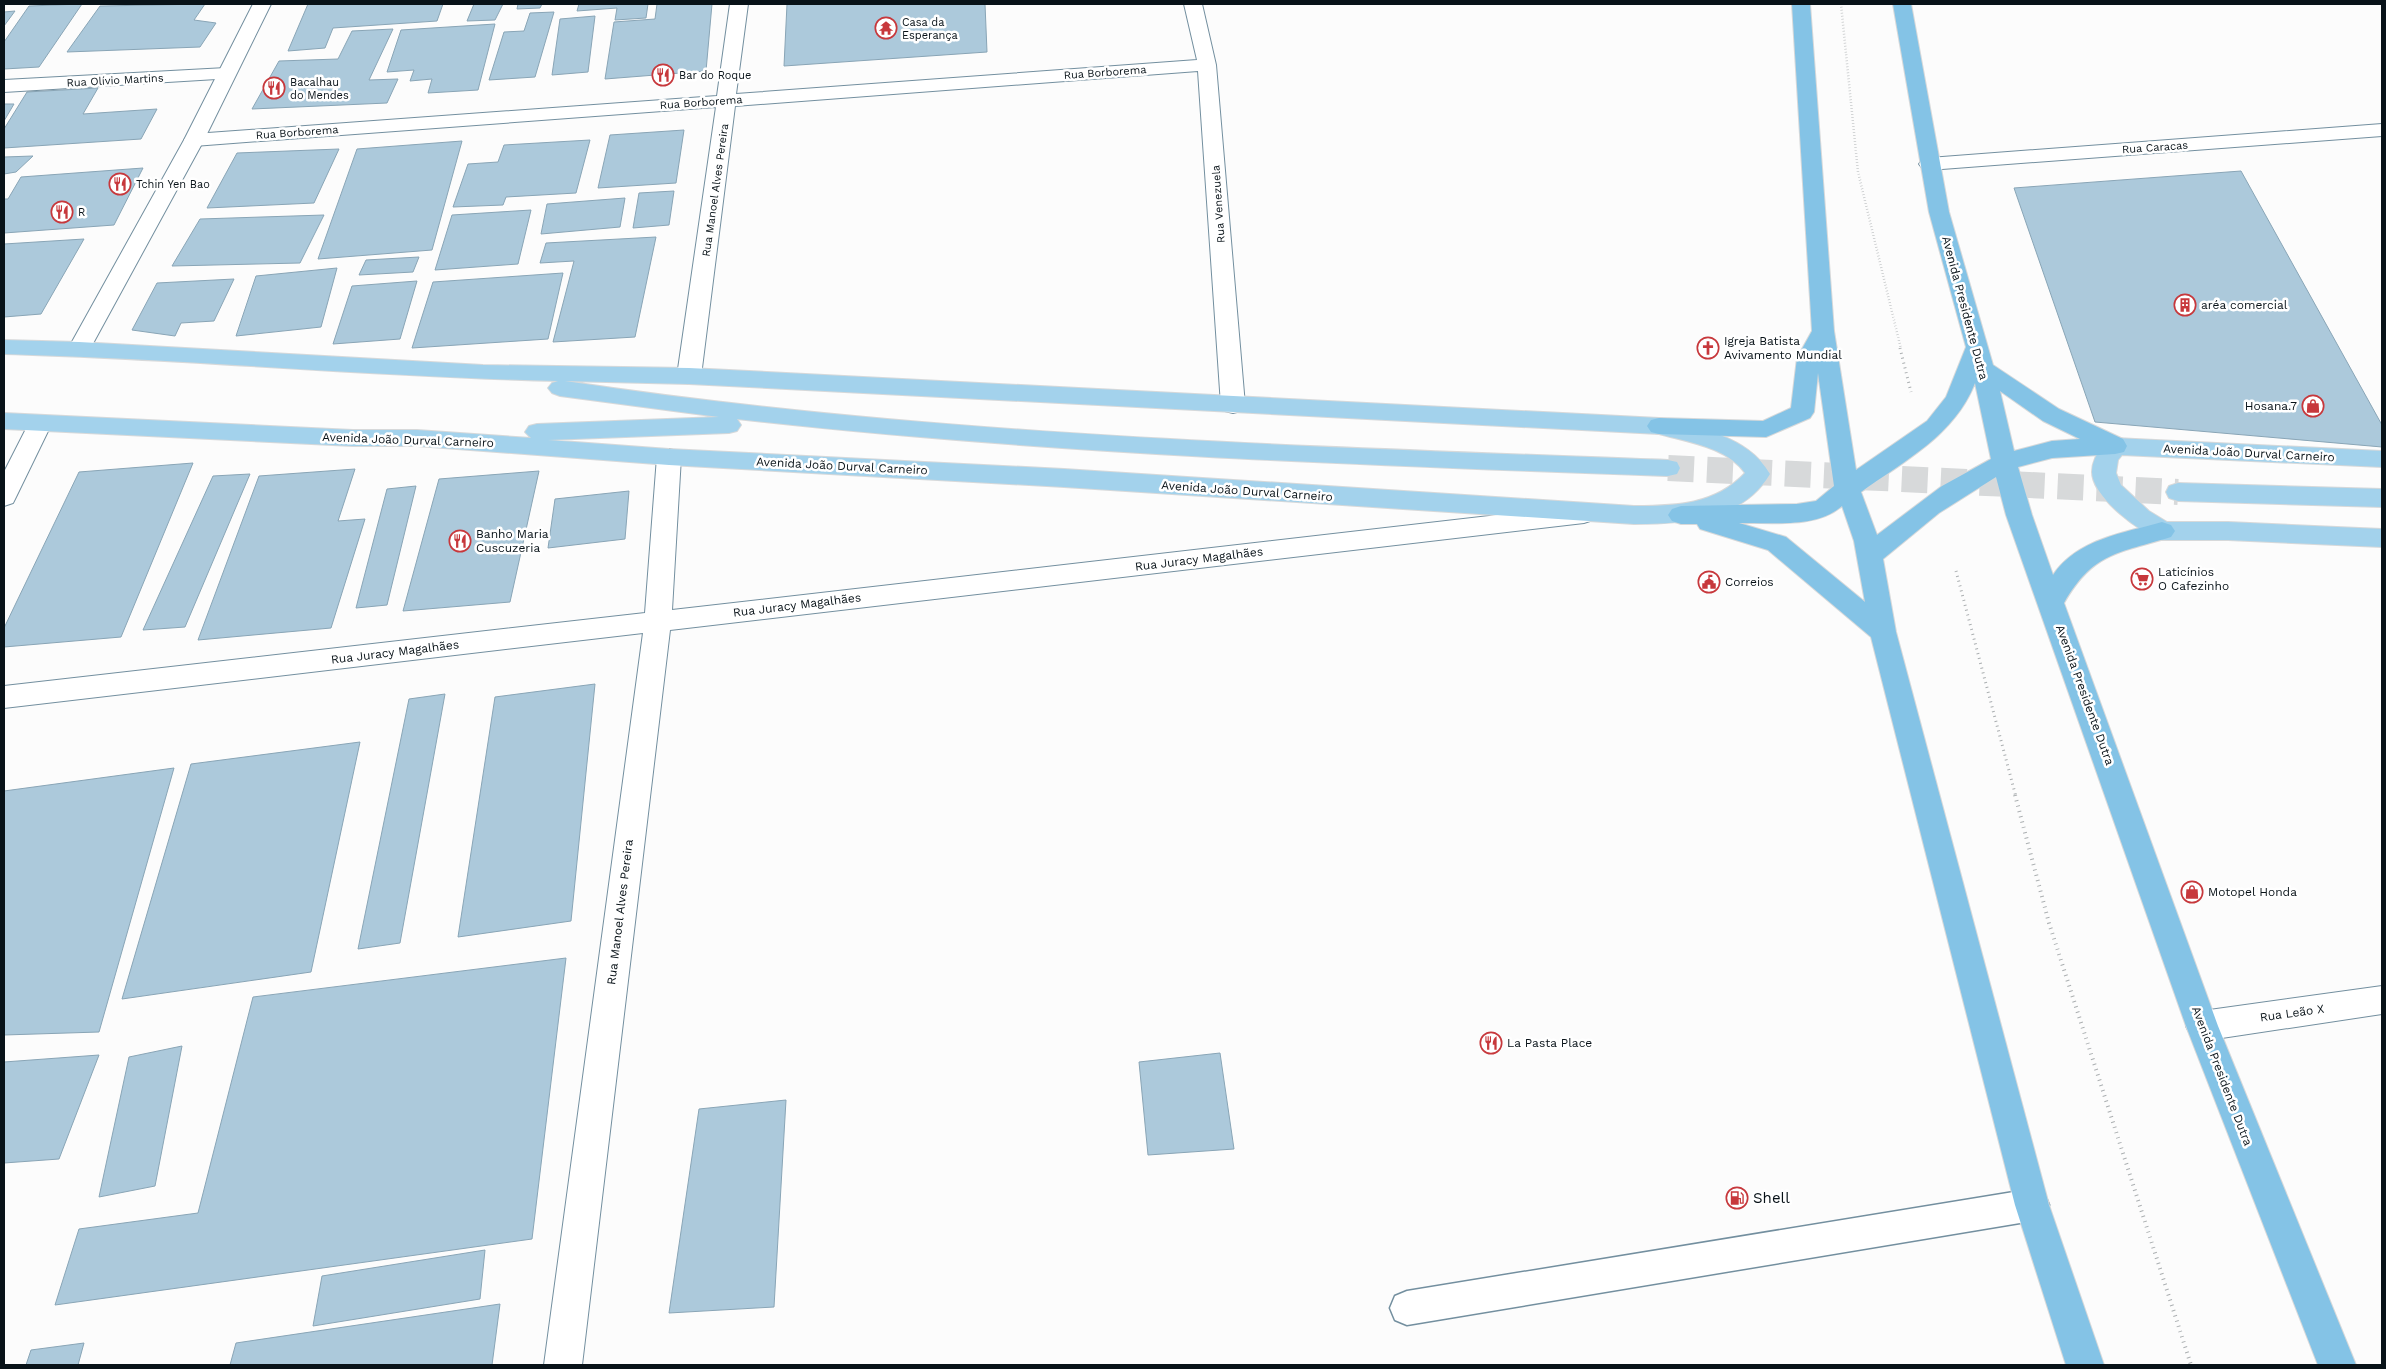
<svg xmlns="http://www.w3.org/2000/svg" width="2386" height="1369" font-family="'Work Sans',sans-serif">
<rect width="100%" height="100%" fill="#fcfcfc"/>
<path fill="#acc9db" stroke="#89a5b6" d="M82 4 39 67 4 69V42L29 6Z
M205 4 194 20 216 23 200 47 67 52 100 6Z
M308 4H443L437 21 333 28 325 48 288 51Z
M474 4H503L495 20 467 21Z
M518 4H542L540 8 517 9Z
M579 4H648L646 18 615 20 617 8 577 11Z
M657 4H712L706 71 605 79 614 22 655 19Z
M787 4H985L987 52 784 66Z
M15 11 4 26V12Z
M554 12 535 77 489 80 504 32 524 31 530 13Z
M595 16 588 72 552 75 560 19Z
M495 24 478 90 428 93 432 79 410 81 414 70 387 72 401 30Z
M393 29 369 80 398 79 387 103 252 109 279 61 338 59 352 31Z
M98 88 83 114 157 109 141 139 4 148V129L27 92Z
M4 104H14L4 121Z
M684 130 676 183 598 188 610 135Z
M590 140 576 193 506 197 503 205 453 207 468 164 498 162 504 145Z
M462 141 432 250 318 259 357 149Z
M339 149 314 203 207 208 237 153Z
M33 156 16 172 4 174V157Z
M143 168 114 225 4 233V199H8L21 177Z
M2241 171 2382 425V447L2095 422 2014 188Z
M674 191 669 225 633 228 639 193Z
M625 198 620 227 541 234 547 204Z
M531 210 518 264 435 270 452 215Z
M324 215 300 263 172 266 200 219Z
M656 237 635 337 553 342 574 261 540 263 546 243Z
M84 239 41 314 4 317V244Z
M419 257 413 272 359 275 366 260Z
M337 268 321 327 236 336 256 276Z
M563 273 548 339 412 348 433 282Z
M234 279 214 321 181 323 175 336 132 330 157 283Z
M417 281 400 339 333 344 352 286Z
M193 463 121 637 4 647V628L79 472Z
M355 469 338 521 365 519 331 628 198 640 259 476Z
M539 471 510 602 403 611 439 479Z
M250 474 185 627 143 630 213 476Z
M416 486 387 605 356 608 387 489Z
M629 491 625 539 548 548 555 499Z
M595 684 571 921 458 937 495 697Z
M445 694 400 943 358 949 409 699Z
M360 742 311 972 122 999 191 764Z
M174 768 99 1032 4 1035V791Z
M566 958 532 1239 55 1305 79 1229 198 1213 253 997Z
M182 1046 155 1186 99 1197 129 1057Z
M1220 1053 1234 1149 1148 1155 1139 1062Z
M99 1055 59 1159 4 1163V1062Z
M786 1100 774 1307 669 1313 699 1109Z
M485 1250 480 1299 313 1326 322 1276Z
M500 1304 492 1365H230L236 1343Z
M84 1343 78 1365H26L31 1350Z"/>
<g fill="none" stroke-linecap="round" stroke-linejoin="round">
<path stroke="#d7d9da" stroke-width="26" stroke-dasharray="26 13" stroke-linecap="butt" d="M1668 468 2178 492"/>
<g stroke="#738f9f" stroke-width="3">
<path id="service" d="M2032 1189 2044 1193 2049 1205 2044 1217 2032 1221 1407 1325 1395 1320 1390 1308 1395 1296 1407 1291Z"/>
</g>
<g stroke="#738f9f" stroke-width="2">
<path id="minor" d="M730 4H748L736 94 1197 60 1184 4H1202L1216 65 1245 405 1241 411 1233 413 1225 411 1221 405 1198 71 735 106 701 376 697 381 689 384 681 381 677 376 716 107 194 146 187 144 184 140 187 136 194 134 717 96Z
M226 68 233 70 235 74 233 78 4 92V80Z
M2382 124V136L1929 170 1922 168 1919 164 1922 160 1929 158Z
M2382 986V1014L2202 1041 2191 1036 2186 1026 2191 1016 2202 1011Z"/>
</g>
<g stroke="#738f9f" stroke-width="2">
<path id="tertiary" d="M253 4H271L204 140 90 349 87 354 79 356 71 354 68 349 184 140Z
M40 415 48 417 52 423 16 497 13 503 4 506V472L32 417Z
M669 449 678 451 681 457 672 610 1584 505 1593 508 1597 514 1593 520 1584 523 670 630 582 1365H544L643 633 4 708V686L645 613 657 457 660 451Z"/>
</g>
<g stroke="#d7d9da" stroke-width="2">
<path id="primary" d="M4 340 79 342 483 365 689 368 1659 418C1700 429 1747 435 1770 474 1742 521 1683 524 1634 524L1064 487 669 465 417 446H353L4 429V413L353 430H417L531 438 525 432 529 426 537 424 719 417 560 396 552 393 548 388 552 383 558 381C373 377 189 359 4 354ZM565 381 689 384 1659 434C1687 442 1727 447 1745 473 1715 505 1675 506 1634 506L1064 469 669 449 548 440 729 433 737 431 741 425 737 419C1046 454 1358 465 1668 476L1677 474 1680 468 1677 462 1668 460C1300 446 930 436 565 381Z
M2115 438 2382 451V467L2122 455 2118 460 2116 473 2121 485 2149 511 2167 522H2228L2382 529V547L2228 540H2162C2140 533 2092 497 2092 472 2092 459 2100 450 2106 440Z
M2178 483 2382 489V507L2178 501 2169 498 2166 492 2169 486Z"/>
</g>
<g stroke="#d7d9da" stroke-width="2">
<path id="trunk" d="M1792 4H1810L1834 331 1856 470 1927 421 1946 397 1966 347 1929 212 1893 4H1911L1949 212 1993 365 2059 409 2123 439 2127 446 2124 452 2115 454 2052 458 2018 467 2032 515 2053 575C2077 539 2124 533 2162 522L2171 525 2175 531 2171 537C2119 553 2093 552 2064 603L2218 1026 2356 1365H2318L2186 1026 2006 515 1996 477 1939 513 1883 559 1896 632 2049 1205 2104 1365H2066L2015 1205 1871 637 1768 550 1700 529 1697 524H1681L1672 521 1668 515 1672 509 1681 506 1797 504 1816 501 1834 486 1818 373 1814 412 1810 418 1766 437 1659 434 1651 432 1647 426 1651 420 1659 418 1763 421 1791 408 1797 358 1812 331ZM1975 383 1991 459 1942 486 1877 535 1861 492C1904 461 1955 435 1975 383ZM2000 391 2043 421 2080 439 2052 441 2014 451ZM1842 506 1854 541 1865 602 1786 537 1739 523C1772 522 1816 529 1842 506Z"/>
</g>
<path stroke="#abafb1" stroke-width="2.5" stroke-dasharray="0.5 2.5" stroke-linecap="butt" d="M1841 4 1858 172 1901 349"/>
<path stroke="#abafb1" stroke-width="3" stroke-dasharray="1 4" stroke-linecap="butt" d="M1900 348 1911 392
M1956 571 2016 797"/>
<path stroke="#abafb1" stroke-width="4" stroke-dasharray="1 4.5" stroke-linecap="butt" d="M2015 795 2049 923 2191 1365"/>
<use href="#service" fill="#fff" fill-rule="evenodd"/>
<use href="#minor" fill="#fff" fill-rule="evenodd"/>
<use href="#tertiary" fill="#fff" fill-rule="evenodd"/>
<use href="#primary" fill="#a3d2ec" fill-rule="evenodd"/>
<use href="#trunk" fill="#84c3e6" fill-rule="evenodd"/>
</g>
<defs>
<g id="temple-ring" transform="scale(1.125)"><circle r="9.5" fill="#fff" stroke="#c7383c" stroke-width="1.5"/><path d="M0-6L5-2H3V0L6.5 2.5H4V6H1.5V3h-3V6H-4V2.5H-6.5L-3 0V-2H-5Z" fill="#c7383c"/></g>
<g id="restaurant-ring" transform="scale(1.125)"><circle r="9.5" fill="#fff" stroke="#c7383c" stroke-width="1.5"/><path d="M-5-6h1v4h1v-4h1v4h1v-4h1v5L-1.5 .5V6h-2V.5L-5-1ZM5-6V6H3V1.5H1.5Q1.5-4 5-6Z" fill="#c7383c"/></g>
<g id="building-ring" transform="scale(1.125)"><circle r="9.5" fill="#fff" stroke="#c7383c" stroke-width="1.5"/><path d="M-4-6H4V6H1V3H-1V6H-4ZM-2.5-4.3h1.7v1.8h-1.7ZM.8-4.3h1.7v1.8H.8ZM-2.5-1h1.7V.8h-1.7ZM.8-1h1.7V.8H.8Z" fill="#c7383c"/></g>
<g id="church-ring" transform="scale(1.125)"><circle r="9.5" fill="#fff" stroke="#c7383c" stroke-width="1.5"/><path d="M-1.2-6h2.4v3.5h3.3v2.4h-3.3V6h-2.4V-.1h-3.3v-2.4h3.3Z" fill="#c7383c"/></g>
<g id="shop-ring" transform="scale(1.125)"><circle r="9.5" fill="#fff" stroke="#c7383c" stroke-width="1.5"/><path d="M-5-2.5h2.3a2.7 3.5 0 0 1 5.4 0H5L5.5 6h-11ZM-1.5-2.5h3a1.5 2.3 0 0 0-3 0Z" fill="#c7383c"/></g>
<g id="supermarket-ring" transform="scale(1.125)"><circle r="9.5" fill="#fff" stroke="#c7383c" stroke-width="1.5"/><path d="M-6-5.5h2.5l.6 2H6L4.5 2H-2.5L-4.4-4H-6ZM-1.5 3.2a1.3 1.3 0 1 0 .1 0ZM3 3.2a1.3 1.3 0 1 0 .1 0Z" fill="#c7383c"/></g>
<g id="civic-ring" transform="scale(1.125)"><circle r="9.5" fill="#fff" stroke="#c7383c" stroke-width="1.5"/><path d="M-.6-6.5H3V-4.5H.6V-3L4-1V1h2V6H-6V1h2V-1L-.6-3ZM-1.2 2.5V6h2.4V2.5Z" fill="#c7383c"/></g>
<g id="fuel-ring" transform="scale(1.125)"><circle r="9.5" fill="#fff" stroke="#c7383c" stroke-width="1.5"/><path d="M-5.5-6h7V0h2V4h1.3V-2.5L3-4.5l.8-.8L6-3V5H2.5V1h-1V6h-7ZM-4.2-4.7v3.2H.2V-4.7Z" fill="#c7383c"/></g>
</defs>
<g fill-rule="evenodd">
<use href="#temple-ring" x="886" y="28"/>
<use href="#restaurant-ring" x="663" y="75"/>
<use href="#restaurant-ring" x="274" y="88"/>
<use href="#restaurant-ring" x="120" y="184"/>
<use href="#restaurant-ring" x="62" y="212"/>
<use href="#building-ring" x="2185" y="305"/>
<use href="#church-ring" x="1708" y="348"/>
<use href="#shop-ring" x="2313" y="406"/>
<use href="#restaurant-ring" x="460" y="541"/>
<use href="#supermarket-ring" x="2142" y="579"/>
<use href="#civic-ring" x="1709" y="582"/>
<use href="#shop-ring" x="2192" y="892"/>
<use href="#restaurant-ring" x="1491" y="1043"/>
<use href="#fuel-ring" x="1737" y="1198"/>
</g>
<g text-anchor="middle" stroke-width="5" stroke-linejoin="round" paint-order="stroke">
<g font-size="11" fill="#081218" stroke="#fff" text-anchor="start">
<text x="902" y="26">Casa da<tspan x="902" dy="13">Esperança</tspan></text>
<text x="679" y="79">Bar do Roque</text>
<text x="290" y="86">Bacalhau<tspan x="290" dy="13">do Mendes</tspan></text>
<text x="136" y="188">Tchin Yen Bao</text>
<text x="78" y="216">R</text>
</g>
<g font-size="11" fill="#081218" stroke="#fff">
<text transform="translate(1105 72) rotate(-4)" y="4">Rua Borborema</text>
<text transform="translate(115 80) rotate(-3)" y="4">Rua Olívio Martins</text>
<text transform="translate(701 102) rotate(-4)" y="4">Rua Borborema</text>
<text transform="translate(297 132) rotate(-4)" y="4">Rua Borborema</text>
<text transform="translate(2155 147) rotate(-4)" y="4">Rua Caracas</text>
<text transform="translate(715 190) rotate(-82)" y="4">Rua Manoel Alves Pereira</text>
<text transform="translate(1218 204) rotate(-94)" y="4">Rua Venezuela</text>
</g>
<g font-size="12" fill="#081218" stroke="#fff" text-anchor="start">
<text x="2201" y="309">aréa comercial</text>
<text x="1724" y="345">Igreja Batista<tspan x="1724" dy="14">Avivamento Mundial</tspan></text>
<text x="2297" y="410" text-anchor="end">Hosana.7</text>
<text x="476" y="538">Banho Maria<tspan x="476" dy="14">Cuscuzeria</tspan></text>
<text x="2158" y="576">Laticínios<tspan x="2158" dy="14">O Cafezinho</tspan></text>
<text x="1725" y="586">Correios</text>
<text x="2208" y="896">Motopel Honda</text>
<text x="1507" y="1047">La Pasta Place</text>
</g>
<g font-size="12" fill="#081218" stroke="#fff">
<text transform="translate(1965 308) rotate(75)" y="4">Avenida Presidente Dutra</text>
<text transform="translate(408 440) rotate(2)" y="4">Avenida João Durval Carneiro</text>
<text transform="translate(2249 453) rotate(3)" y="4">Avenida João Durval Carneiro</text>
<text transform="translate(842 466) rotate(3)" y="4">Avenida João Durval Carneiro</text>
<text transform="translate(1247 491) rotate(4)" y="4">Avenida João Durval Carneiro</text>
<text transform="translate(1199 559) rotate(-7)" y="4">Rua Juracy Magalhães</text>
<text transform="translate(797 605) rotate(-7)" y="4">Rua Juracy Magalhães</text>
<text transform="translate(395 652) rotate(-7)" y="4">Rua Juracy Magalhães</text>
<text transform="translate(2085 695) rotate(70)" y="4">Avenida Presidente Dutra</text>
<text transform="translate(620 912) rotate(-83)" y="4">Rua Manoel Alves Pereira</text>
<text transform="translate(2292 1013) rotate(-8)" y="4">Rua Leão X</text>
<text transform="translate(2222 1076) rotate(69)" y="4">Avenida Presidente Dutra</text>
</g>
<g font-size="15" fill="#081218" stroke="#fff" text-anchor="start">
<text x="1753" y="1203">Shell</text>
</g>
</g>
<rect width="2386" height="1369" fill="none" stroke="#081218" stroke-width="10"/>
</svg>
